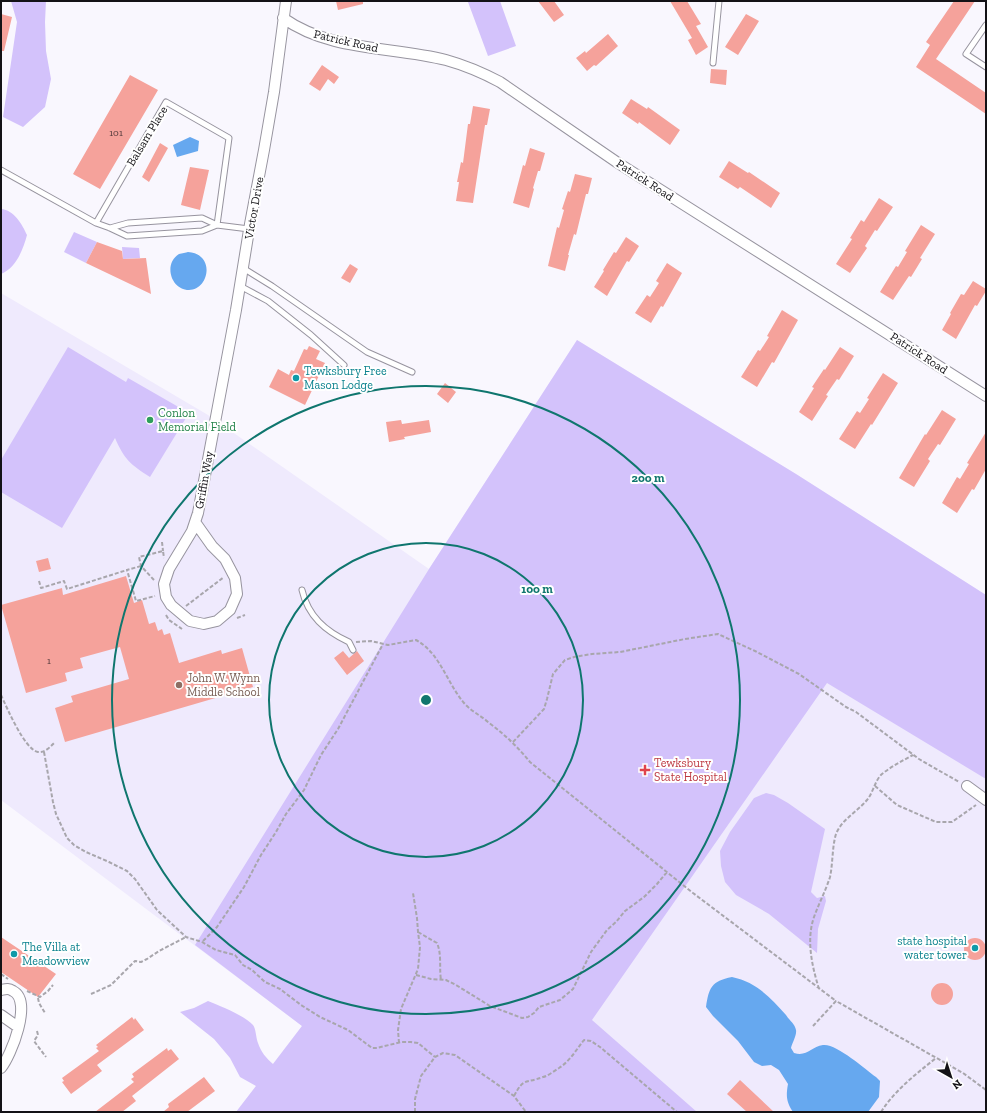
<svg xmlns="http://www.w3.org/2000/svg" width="987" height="1113" font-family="'Zilla Slab',serif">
<rect width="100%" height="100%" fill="#f9f7fe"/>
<path fill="#efeafd" d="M1 293 208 415 429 569 577 340 796 474 986 595V1112H236L302 1026 1 800Z"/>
<path fill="#d3c2fb" d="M11 1H46L45 22 46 51 51 79 45 107 23 127 3 117 17 22Z
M471 1H500L516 46 488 56 468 2Z
M1 209C14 210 22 224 27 235 23 250 16 268 1 274Z
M74 232 97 242 86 263 64 252Z
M122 247 139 248 140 258 123 259Z
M577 340 796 474 986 595V779L827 683 592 1020 697 1112H236L256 1086 240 1077 230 1058 214 1039 180 1012 194 1008 208 1001C220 1006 244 1015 253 1025 256 1029 256 1038 258 1043 261 1052 266 1058 273 1064L302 1026 195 945 429 569Z
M68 347 126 382 128 378 189 413 150 477C131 465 124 459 115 438L62 528 1 492V460Z
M766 793 774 795 788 803 825 829 811 892 817 898 825 896 826 901 818 929 817 953 769 914 736 895 725 882 721 866 720 851 730 832 754 798Z"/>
<path fill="#66a8ef" d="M190 137 199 141 198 151 177 157 173 145Z
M188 252C216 254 209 290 189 290 171 290 163 264 179 254 182 253 186 253 188 252Z
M732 977C756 982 770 997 786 1015 789 1020 795 1024 796 1030 797 1035 792 1043 791 1048L794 1053C807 1057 811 1047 823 1045 836 1043 865 1069 876 1077L880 1081 879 1097 868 1112H793C786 1102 786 1095 788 1084L779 1070 771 1065 762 1066 754 1062 738 1041 713 1016 706 1007C709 988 711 981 732 977Z"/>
<path fill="#f5a29b" d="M336 1H363V4L338 10Z
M538 1H554L564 15 554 22Z
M670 1H687L701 24 696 26 708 47 696 55 688 40 692 38Z
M954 1H975L936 59 986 93V114L916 67 930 45 926 42Z
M1 14 12 17 4 51H1Z
M746 14 759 21 738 55 725 47Z
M608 34 618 46 596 66 594 65 587 71 576 58 585 51 586 53Z
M322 65 339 77 334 84 328 79 320 91 309 84Z
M711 69 727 70 726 85 710 83Z
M130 75 158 90 100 189 73 174Z
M631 99 647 109 648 107 680 130 670 145 639 122 638 124 622 113Z
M473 106 490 109 487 125H485L473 203 456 201 459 182H457L461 162 463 163 468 124H470Z
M160 143 168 148 149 182 142 177Z
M530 148 545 153 540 171H538L533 188 534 189 529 208 513 203 523 165 525 166Z
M729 161 748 173 749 172 780 193 771 208 740 187 738 189 719 177Z
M190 167 209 170 200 210 181 205Z
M575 174 592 178 588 194H586L576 235 574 234 568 255H569L565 271 548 266 557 227 559 228 564 210 562 209 568 191 570 192Z
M879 198 893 207 877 231 875 230 865 246 867 248 850 273 836 264 852 239 850 238 861 220 864 222Z
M921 225 935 234 920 258 922 259 911 277 909 276 893 300 880 292 896 266 898 267 907 252 905 251Z
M626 237 639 246 629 262 627 261 607 296 594 287 604 271 603 270 614 252 616 253Z
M97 242 122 251 123 259 146 258 151 294 86 263Z
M667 263 682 273 663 307 661 306 651 323 635 313 647 295 650 297 659 283 656 281Z
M350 264 358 269 350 283 341 278Z
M973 281 986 289V291L977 306 975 305 956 339 942 330 951 314 950 313 961 294 964 295Z
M782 310 798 320 774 363 772 362 757 387 741 377 758 350 760 351 769 337 767 336Z
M309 346 320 351 316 359 325 363 305 405 269 387 278 369 289 375 291 370 294 371 304 349 307 350Z
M840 347 854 356 839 380 837 379 826 395 828 396 812 421 799 412 814 388 812 387 824 369 825 370Z
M883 373 898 383 872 425 871 424 855 449 839 439 857 411 860 413 869 399 867 398Z
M445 383 456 392 448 403 437 394Z
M942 410 956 419 940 445 938 444 928 459 930 461 914 487 899 478 925 434 926 435Z
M401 420 402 424 429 420 431 432 404 437 405 439 389 442 386 422Z
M986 432V469L974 490 972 489 957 513 942 503 957 477 960 479 969 464 967 463Z
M48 558 51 569 39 572 36 561Z
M126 576 134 603 142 600 149 624 155 622 158 631 162 629 164 635 170 633 179 663 221 650 222 654 242 648 253 687 65 742 55 708 73 702 71 696 129 679 120 647 80 658 83 668 65 673 67 681 26 693 1 605 62 588 63 595Z
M343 651 349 658 357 651 364 661 347 675 334 658Z
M1 937 56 974 38 997 1 972Z
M964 949a11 11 0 1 1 22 0a11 11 0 1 1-22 0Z
M931 994a11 11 0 1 1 22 0a11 11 0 1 1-22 0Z
M132 1017 134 1020 135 1018 144 1030 97 1065 102 1071 71 1094 62 1082 64 1081 62 1078 99 1051 96 1048 98 1047 96 1045Z
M167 1048 168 1051 171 1049 179 1059 132 1096 136 1101 122 1112H95L134 1082 131 1079 134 1077 132 1074Z
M204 1077 215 1091 187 1112H163L169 1107 168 1104Z
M740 1080 774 1112H747L727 1094Z"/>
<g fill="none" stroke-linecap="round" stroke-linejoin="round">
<g stroke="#97949f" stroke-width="7">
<path id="service" d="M986 25 966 54 986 67
M713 63 719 1
M1 170 96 223 110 228 127 236 202 231 217 225
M96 223 166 102 229 138 217 225
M110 228 128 223 202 218 217 225 249 229
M243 268 272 286 367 352 412 372
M240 286 268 301 311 335 344 365
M302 590C308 616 325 631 349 642L353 650"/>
</g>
<g stroke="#97949f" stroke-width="12">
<path id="minor" d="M283 18C331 52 392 46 446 60 464 65 483 73 500 82L618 163 986 396
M195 522 212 546 225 559 235 578 237 594 230 610 217 621 204 624 190 621 171 605 166 597 164 584 169 569 192 531 198 513 236 310 250 224 264 150 274 92 286 1
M967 786 986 800
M1 990C6 989 8 988 13 991 33 1001 11 1056 1 1068
M1 1015 18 1027"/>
</g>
<path stroke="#a8a6ac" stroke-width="2" stroke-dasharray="4 2" stroke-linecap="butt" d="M162 542 163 551
M141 566 127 570 136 601 155 596
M154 580 141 566 139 557 163 551 164 558
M39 581 41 588 64 581 67 589 127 570
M186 606 224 577
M166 615 169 620 182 629
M237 618 245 615
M356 642 371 641 388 645 416 640C440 653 447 683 464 703 471 711 480 715 488 722 504 734 518 747 530 762L693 893 836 1001
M1 695C7 708 25 750 38 752 45 753 50 747 54 743
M513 742 544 709 547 699 553 674 565 660 574 657 592 654 620 652 685 639 718 634 755 651 799 674 846 707 856 712 919 759 959 782
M44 752 53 802 56 814 67 838 74 845 86 852 109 862 127 871 135 879 157 910 186 937 202 942 216 950 235 955 243 965 252 970 265 982 280 989 301 1005 320 1017 348 1030 372 1048H377L401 1042H411L418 1043 435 1057
M875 786 897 805 936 822H952L976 805
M418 932 437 943C442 955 439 967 441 980
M203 941 217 927 244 887 261 855 276 832 286 814 304 790 321 755 338 729 383 644
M1 974 8 979
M416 975 431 979 446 980 456 985 490 1006 522 1018 528 1017 534 1013 539 1007 560 1000 573 989 591 952 607 930 616 922 625 911 644 897 657 884 667 872
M819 989C812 966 806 940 814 917 819 903 826 890 830 877 833 863 832 847 836 834 842 819 857 812 867 800 873 793 875 780 882 774 892 766 902 761 913 755
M27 991 40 997 48 991 53 985
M91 994 111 985 135 961 141 962 147 959 159 951 186 937
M38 998 39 1003 45 1013
M813 1026 836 1001 963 1073 986 1090
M37 1031 38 1035 34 1041 46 1057
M399 1043 398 1030 401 1009 418 969 420 947 418 932 417 918 413 893
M514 1096C524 1077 525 1084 543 1077 548 1076 554 1071 559 1068 570 1061 576 1050 584 1040L591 1041 600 1047 677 1112
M415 1112V1099L421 1076 435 1057 443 1053 455 1055 514 1096 526 1112
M881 1112C895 1090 916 1074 936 1058"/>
<use href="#service" stroke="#fff" stroke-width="5"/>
<use href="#minor" stroke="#fff" stroke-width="10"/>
</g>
<g fill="none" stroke="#0f766e" stroke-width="2">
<circle cx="426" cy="700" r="157"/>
<circle cx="426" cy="700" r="314"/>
</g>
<g fill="#0f9aa8" stroke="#fff" stroke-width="1.5">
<circle cx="296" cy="378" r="4"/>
<circle cx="975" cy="948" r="4"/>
<circle cx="14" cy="954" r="4"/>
</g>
<circle fill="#2e9e5b" stroke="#fff" stroke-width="1.5" cx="150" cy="420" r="4"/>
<circle fill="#8d6e63" stroke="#fff" stroke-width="1.5" cx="179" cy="685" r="4"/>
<path fill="#e0444e" stroke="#fff" stroke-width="1.5" d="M643 764h4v4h4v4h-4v4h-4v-4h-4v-4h4z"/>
<g text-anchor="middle" stroke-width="4" stroke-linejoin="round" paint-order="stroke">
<g font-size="10" fill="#4c3637">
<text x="116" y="136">101</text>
<text x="49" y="664">1</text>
</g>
<g font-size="12" fill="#131216" stroke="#fff">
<text transform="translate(346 41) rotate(13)" y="4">Patrick Road</text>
<text transform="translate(147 136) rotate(-59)" y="4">Balsam Place</text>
<text transform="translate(645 180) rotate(33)" y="4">Patrick Road</text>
<text transform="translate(254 208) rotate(-80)" y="4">Victor Drive</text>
<text transform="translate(919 353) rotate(33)" y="4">Patrick Road</text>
<text transform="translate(204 480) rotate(-80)" y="4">Griffin Way</text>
</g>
<g font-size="12" fill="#0d838f" stroke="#fff" text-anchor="start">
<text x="304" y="375">Tewksbury Free<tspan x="304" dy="14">Mason Lodge</tspan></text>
<text x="967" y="945" text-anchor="end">state hospital<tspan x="967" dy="14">water tower</tspan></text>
<text x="22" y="951">The Villa at<tspan x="22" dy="14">Meadowview</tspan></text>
</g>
<g font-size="12" fill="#27864d" stroke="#fff" text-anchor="start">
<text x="158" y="417">Conlon<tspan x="158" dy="14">Memorial Field</tspan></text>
</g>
<g font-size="12" fill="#785e54" stroke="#fff" text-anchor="start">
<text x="187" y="682">John W. Wynn<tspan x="187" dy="14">Middle School</tspan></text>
</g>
<g font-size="12" fill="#be3a42" stroke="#fff" text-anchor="start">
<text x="654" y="767">Tewksbury<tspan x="654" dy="14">State Hospital</tspan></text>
</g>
</g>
<circle cx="426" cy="700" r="6" fill="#0f766e" stroke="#fff" stroke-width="2"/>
<g font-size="12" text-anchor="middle" font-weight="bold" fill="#0f766e" stroke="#fff" stroke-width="4" stroke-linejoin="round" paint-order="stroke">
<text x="648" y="482">200 m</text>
<text x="537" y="593">100 m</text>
</g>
<rect width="987" height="1113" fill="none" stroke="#131216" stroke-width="4"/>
<g transform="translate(951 1077) rotate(141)" stroke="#ffffff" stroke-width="3" paint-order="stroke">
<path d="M0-3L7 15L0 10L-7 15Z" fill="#131216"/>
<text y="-6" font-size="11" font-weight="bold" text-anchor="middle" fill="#131216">N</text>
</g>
</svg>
